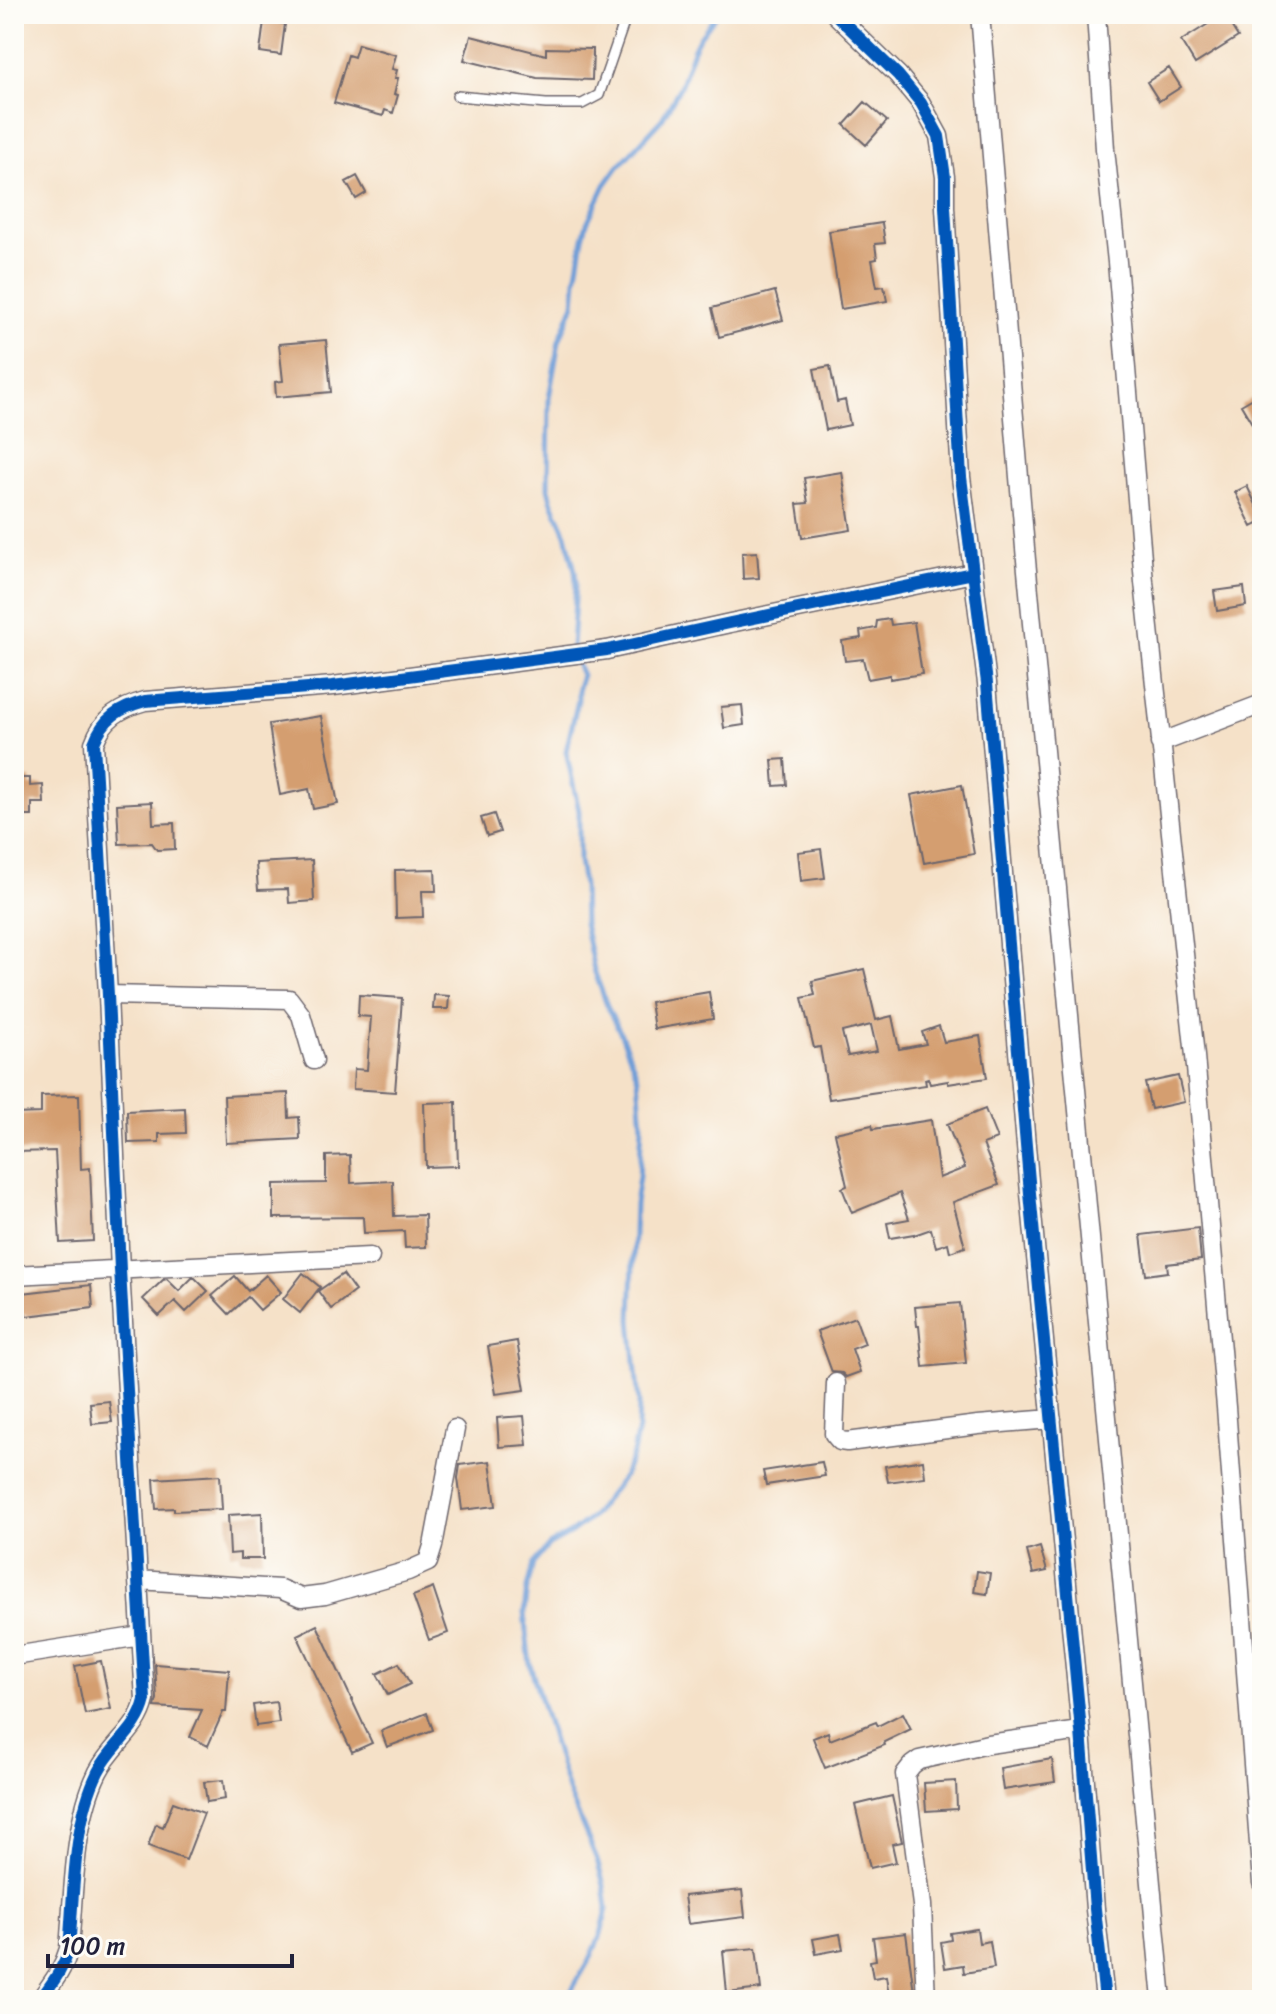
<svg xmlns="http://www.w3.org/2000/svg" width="1276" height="2014" font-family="Sriracha,sans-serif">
<rect width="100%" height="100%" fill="#fdfcf7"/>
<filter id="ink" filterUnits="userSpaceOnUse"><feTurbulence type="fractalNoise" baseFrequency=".0125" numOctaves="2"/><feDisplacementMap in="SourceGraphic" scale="16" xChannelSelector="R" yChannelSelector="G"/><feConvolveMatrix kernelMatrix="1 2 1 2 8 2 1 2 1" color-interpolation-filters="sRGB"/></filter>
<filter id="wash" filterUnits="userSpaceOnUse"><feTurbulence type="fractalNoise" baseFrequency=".006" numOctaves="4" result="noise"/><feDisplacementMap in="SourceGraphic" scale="32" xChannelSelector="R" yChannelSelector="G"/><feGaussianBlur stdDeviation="1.8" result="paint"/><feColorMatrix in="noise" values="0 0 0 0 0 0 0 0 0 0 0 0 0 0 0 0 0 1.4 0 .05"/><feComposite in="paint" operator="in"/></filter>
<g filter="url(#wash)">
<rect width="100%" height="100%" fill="#f5e1c8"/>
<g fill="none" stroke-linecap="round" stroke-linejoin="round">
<path stroke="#6e9dd7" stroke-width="5" d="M572 647 576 583 575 571 566 534 551 500 548 488 549 398 559 341 574 304 576 280 583 238 587 223 605 185 618 167 662 119 680 87 693 50 699 38 717 14
M566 2000 591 1957 601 1934 607 1909 604 1885 597 1860 568 1791 530 1665 524 1613 527 1588 533 1564 549 1545 571 1533 591 1518 623 1477 633 1454 638 1428 639 1403 631 1320 635 1204 639 1176 642 1126 638 1078 621 1034 609 1011 594 970 584 923 583 886 579 861V811L566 751 578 700V687L582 675 577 664"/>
</g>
<g id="blocks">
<path fill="#d49e70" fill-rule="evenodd" d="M1201 14H1224L1238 37 1195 64 1181 41 1208 24Z
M264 21 285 24 281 55 260 52Z
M471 36 546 55V48L593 49 592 80 537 78 464 60Z
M358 44 396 55 392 69 397 70 395 78H398L394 94 398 95 393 113 385 110 383 116 334 103 348 55 354 57Z
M1169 68 1181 87 1159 101 1147 82Z
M865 102 887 121 866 145 844 125Z
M357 176 366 193 356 199 346 182Z
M882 223 885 243 875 244 877 259 872 260 877 287 884 286 887 301 841 309 829 231Z
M775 291 783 320 719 337 712 308Z
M326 340 331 392 276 397 275 382 283 381 279 344Z
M830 366 837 402 845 400 850 425 826 430 814 369Z
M1262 393V419L1253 425 1241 405Z
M842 472 851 530 802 538 797 504 808 503 804 478Z
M1247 486 1262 517V522L1252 527 1235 492Z
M757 552 759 578 743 579 742 553Z
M1244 587 1246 606 1217 611 1214 591Z
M890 619 891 625 914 622 922 674 890 679V675L868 679 863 659 845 661 842 641 861 638 860 631 876 628 877 621Z
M742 705 744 725 724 728 721 707Z
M321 716 338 804 313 809 309 789 280 795 275 768 269 724Z
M785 759 787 785 774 786 772 760Z
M14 778H30V786L43 785 44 803H32V816H14Z
M962 785 974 854 924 863 911 795Z
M152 802 153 824 174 823 175 849 157 850 152 843 119 844 117 804Z
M494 814 500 832 487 836 481 818Z
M821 849 825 878 801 881 798 852Z
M312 860 314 901 289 903 288 889 258 890 256 863Z
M435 869 436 891H422L423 917 396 918 395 870Z
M864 969 876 1020 892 1016 899 1049 926 1044 922 1032 939 1026 944 1042 980 1036 987 1078 948 1084V1081L930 1084 928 1078 925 1079 926 1085 829 1099 820 1047 814 1048 802 998 815 995 812 981ZM871 1025 877 1051 848 1056 842 1032Z
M709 992 713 1019 654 1029 650 1002Z
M359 995 402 998 395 1092 353 1089 354 1069 367 1070 371 1017 358 1016Z
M434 995 449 996 448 1009H433Z
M1178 1076 1184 1102 1151 1109 1145 1083Z
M288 1093 289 1118 299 1117 300 1139 226 1143 224 1096Z
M79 1095 81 1169 90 1168 93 1241 60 1243 55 1151 14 1152V1114L41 1113V1096Z
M456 1102 458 1166 426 1167 424 1103Z
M185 1108 186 1133 159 1134V1142L128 1143 127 1111Z
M985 1109 997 1139 983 1144 999 1185 953 1202 965 1247 950 1252 948 1243 936 1247 931 1229 914 1235V1234L890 1238 887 1223 909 1219 900 1193 852 1213 842 1188 847 1186 835 1133 872 1125 873 1129 931 1120 939 1178 965 1168 947 1124Z
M350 1155 351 1183 393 1181 394 1216 425 1215 426 1247 405 1248 404 1231 364 1233 363 1217 274 1218V1184L326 1183V1156Z
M1198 1228 1201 1260 1167 1264 1168 1272 1146 1275 1141 1235Z
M303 1273 320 1287 300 1313 283 1299Z
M343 1274 355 1291 331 1309 318 1291Z
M266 1275 281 1292 260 1310 248 1297 229 1314 212 1296 235 1276 248 1291Z
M192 1278H195L208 1291 186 1312 175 1301 159 1316 143 1299 163 1280 167 1279 179 1291Z
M91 1285 93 1308 26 1316V1314L14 1316V1294Z
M960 1303 966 1363 923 1367 919 1326H917L915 1307Z
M855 1317 865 1344 852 1349 860 1372 846 1377 842 1373 832 1372 817 1331Z
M517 1341 525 1390 496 1394 488 1346Z
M109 1401 112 1422 92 1424 90 1403Z
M524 1416 527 1445 499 1447 497 1418Z
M923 1460 925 1477 888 1482 885 1466Z
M490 1461 496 1506 462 1510 458 1478 460 1465Z
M822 1462 825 1476 766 1485 763 1471Z
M220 1475 222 1509 174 1511V1508L156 1509 154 1479Z
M262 1513 263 1559H240V1553L230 1554 228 1515Z
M1040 1547 1047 1571 1033 1574 1027 1551Z
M977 1571 990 1573 987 1594 974 1592Z
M433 1588 448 1633 429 1640 413 1596Z
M317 1625 372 1743 352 1752 297 1635Z
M101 1661 111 1709 85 1714 75 1666Z
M399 1663 410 1684 388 1695 377 1674Z
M155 1664 229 1670 226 1712H223L208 1746 190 1737 202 1710 155 1707 157 1699Z
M276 1702 279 1723 256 1726 253 1705Z
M427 1713 433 1730 387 1747 381 1731Z
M903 1713 911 1729 884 1742 885 1745 825 1768 813 1738 828 1732 830 1740 876 1722 878 1726Z
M1052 1759 1055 1782 1003 1790 1000 1768Z
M223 1780 225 1799 207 1802 204 1782Z
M956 1781 957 1809 926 1811 924 1783Z
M892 1796 902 1842 892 1844 896 1862 870 1868 855 1805Z
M173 1802 204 1813 186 1860 148 1846 156 1824 163 1827Z
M742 1890 745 1917 688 1924 684 1896Z
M977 1929 979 1943 990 1941 994 1968 964 1973 963 1965 945 1968 941 1942 951 1940 950 1933Z
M906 1933 914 1992 889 1995 886 1976 873 1978 870 1961 876 1960 873 1937Z
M840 1934 843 1949 816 1954 813 1939Z
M756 1948 761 1989 727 1993 723 1951Z"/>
</g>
</g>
<g filter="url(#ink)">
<use href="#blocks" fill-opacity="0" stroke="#6c656c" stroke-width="2"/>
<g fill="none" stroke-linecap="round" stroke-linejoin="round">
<g stroke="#6c656c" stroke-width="12">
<path id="service" d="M457 96 546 104H582L599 95 627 14"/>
</g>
<g stroke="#6c656c" stroke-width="21">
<path id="minor" d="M835 14 898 75 921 103 939 136 945 177V207L961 477 987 683 1030 1193 1081 1731 1095 1909 1105 2000
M980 14 1026 560 1162 2000
M1096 14 1105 149 1117 262 1144 582 1195 1056 1226 1407 1262 1883
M1160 743 1262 704
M108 995 289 999 301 1015 314 1060
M14 1275 370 1257
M836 1383 834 1434 840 1441 847 1442 978 1425 1052 1419
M138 1580 280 1589 301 1598 325 1595 408 1571 428 1562 433 1546 455 1429
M14 1656 141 1636
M40 2000C52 1983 63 1970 69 1949 74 1893 73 1822 98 1772 112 1744 138 1731 145 1700L120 1270 108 995 94 743C103 718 120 708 145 701L333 686 607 650 730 623 973 573
M926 2000 922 1905 905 1774 912 1765 919 1760 937 1756 988 1744 1081 1731"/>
</g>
<use href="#service" stroke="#fff" stroke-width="9"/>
<use href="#minor" stroke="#fff" stroke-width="18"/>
<g stroke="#fdfcf7" stroke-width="17">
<path id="cycleway" d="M835 14 898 75 921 103 939 136 945 177V207L961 477 987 683 1030 1193 1081 1731 1095 1909 1105 2000
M40 2000C52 1983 63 1970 69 1949 74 1893 73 1822 98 1772 112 1744 138 1731 145 1700L120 1270 108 995 94 743C103 718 120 708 145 701L333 686 607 650 730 623 973 573"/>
</g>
<use href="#cycleway" stroke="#0057b8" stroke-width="12"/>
</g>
</g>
<rect width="1276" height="2014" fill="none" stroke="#fdfcf7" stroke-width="48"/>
<path d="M48 1954v12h244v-12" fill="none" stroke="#22223b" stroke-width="4"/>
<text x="60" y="1954" font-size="24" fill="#22223b" stroke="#fdfcf7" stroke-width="6" paint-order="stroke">100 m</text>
</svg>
